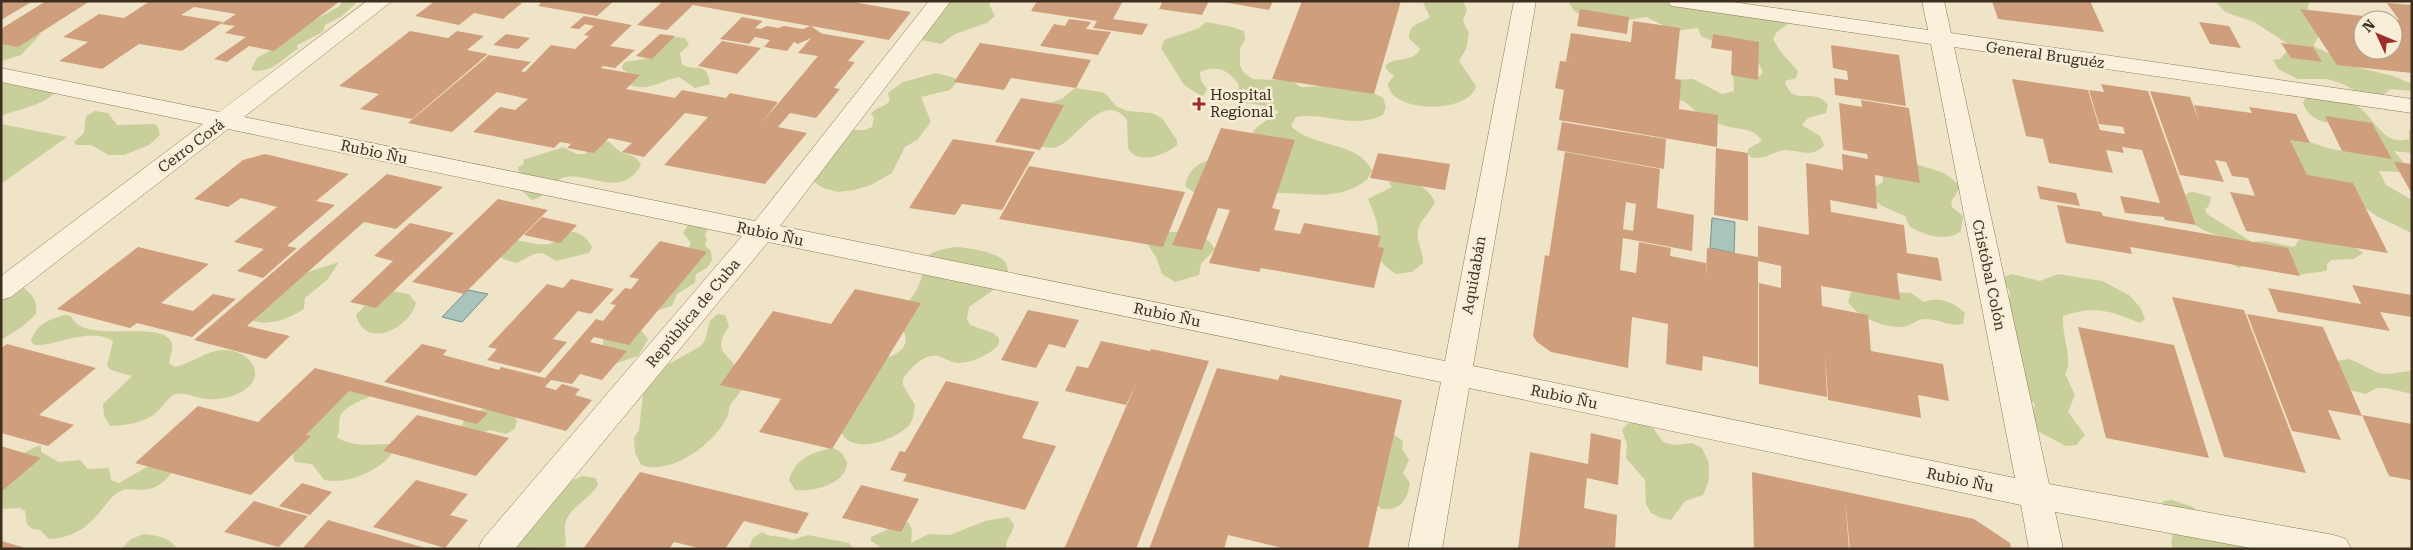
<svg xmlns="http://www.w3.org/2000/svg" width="2413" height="550" font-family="'Roboto Serif',serif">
<rect width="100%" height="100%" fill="#f0e4c8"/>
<path fill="#c9cf9b" d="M343 1H358L342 16 325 25 323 32 297 45 298 49C282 58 273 74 251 70L257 58 276 47 299 29 338 7Z
M945 1H991L989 4 995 16 987 23 955 34 941 44 921 40Z
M1427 1H1463L1467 10 1463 21 1469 33 1466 49 1459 61 1476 86C1469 115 1388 113 1388 83L1394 76 1386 69V65C1396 56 1413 63 1420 49L1409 38C1409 23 1421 24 1430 17L1423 3Z
M1568 1H1681L1788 21V24L1777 32 1773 39 1780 51 1798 71 1796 78 1785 81C1792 109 1814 85 1828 105L1826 113 1808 118 1802 125 1820 136 1824 145C1814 158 1800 151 1787 150 1775 150 1769 159 1752 158L1748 154V149L1762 141C1753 125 1734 131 1720 124 1714 122 1707 119 1702 116 1691 110 1690 101 1677 100L1672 80 1693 79 1722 94 1734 91 1733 75 1739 74 1760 76 1763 72 1757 60 1759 56 1755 48 1721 45 1701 36 1698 28 1675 31 1646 17 1628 20 1610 14 1584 17 1574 11Z
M2215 1H2310C2303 12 2314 23 2321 32L2314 44 2315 47 2360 68 2393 76 2412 84V91L2391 89 2381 96 2357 92 2343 84 2327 79H2298L2278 69 2273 60 2280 59 2287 51 2288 44 2254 22 2225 12Z
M1206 22 1232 27 1244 31 1245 40 1240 48V65L1244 73 1253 79 1292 81 1301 87 1329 86 1371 92 1383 98 1386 107 1383 115C1349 130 1329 112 1296 117L1291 126C1314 149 1356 140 1372 170L1367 180 1356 187 1343 192 1325 195 1259 192 1195 193 1185 186C1192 159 1209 160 1233 156L1258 126 1279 112 1268 106 1239 102 1237 93 1239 85C1228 69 1217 65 1200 72L1201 81 1207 89 1203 97 1184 85 1161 48 1164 40 1199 28Z
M35 34H41L21 55 1 61V43Z
M676 37 685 38 689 45 680 53 682 64C694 73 707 59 710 84L695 88 679 77C660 81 645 94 626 83L628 72 623 70 622 66 625 62 645 59 668 38Z
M936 73 955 78 957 82 950 90 921 97 931 122 917 140 905 147 892 173 871 185 854 190 838 192 823 188 814 182 851 130H865L872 127 874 118 871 114C876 107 884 107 890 101L888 93 903 82Z
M1 79 13 85 22 82 56 90C48 105 18 109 1 116Z
M1075 88 1102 92 1107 95 1116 106 1127 111 1152 113 1162 118 1177 140V145C1165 155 1137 166 1128 148L1127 120C1103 89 1077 140 1057 147 1047 150 1035 144 1026 142L1045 105 1063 98Z
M2307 96C2321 98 2337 98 2350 102 2373 110 2380 148 2409 139V131L2412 129V153L2394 151 2407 166 2401 172 2379 171 2386 185 2412 200V233L2378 217 2357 202 2307 182 2270 139 2303 140 2331 149 2365 154 2333 122C2321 125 2305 114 2303 102Z
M95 111 108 113 117 125 155 124 158 127 160 135 149 145 124 155H109L91 145H76L74 142 84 133 86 116Z
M1 124 67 137 1 184Z
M608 141C612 144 614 147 618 150 627 156 636 153 641 165 622 199 591 173 566 177 553 179 552 195 532 200L521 190 526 179 519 172 518 167 524 164 523 160 563 147 577 154H585L592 145Z
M1910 162 1944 173 1961 186 1951 202 1952 207 1963 216 1961 231C1947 243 1923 235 1909 226L1905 216 1882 206 1869 196 1868 191 1883 182 1882 167Z
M1391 178C1411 182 1425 182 1435 202 1431 212 1419 221 1418 231 1416 242 1424 252 1423 263L1412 272 1396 274C1372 258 1380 254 1378 230 1377 219 1372 209 1368 199L1392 187 1389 183Z
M2194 192 2211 197 2209 206 2205 209 2207 214 2252 242 2266 241 2294 247 2299 240C2314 236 2351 242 2363 253L2354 259 2331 260 2327 264V270C2318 274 2308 271 2299 276L2244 265 2239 268 2230 263 2222 237C2212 233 2196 230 2192 219 2188 212 2190 206 2185 197L2187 193Z
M688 224 709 227 705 235 707 239 705 245 711 251 712 260 707 268 696 274 695 283 677 294 672 306 659 310 655 309 691 243 683 233Z
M561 231C575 231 585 233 592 247L589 253 556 261C537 247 535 255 516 263L503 259 500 255 515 240C532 242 546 250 560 238Z
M1152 232C1175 233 1202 227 1215 249L1201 264 1199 275 1175 282 1162 274 1156 257 1146 242Z
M954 247C965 247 999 252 1005 262 1007 265 1008 270 1009 274L1002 284 969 307 967 319 970 325 993 333 999 338V344C991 355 966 366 953 362 948 361 943 357 938 356 922 354 911 368 903 379V385L915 405C914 411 914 418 910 424 897 440 852 456 841 432 846 421 867 371 873 365 883 357 899 357 905 344 908 336 902 329 898 322 902 309 910 301 917 289 931 262 913 254 954 247Z
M339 262 327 280 305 298 304 309C288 319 269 327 250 320L299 275Z
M2012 274 2040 281 2058 274 2102 281 2129 295 2140 307 2145 319 2140 323C2111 311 2094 305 2063 316 2061 333 2074 361 2065 374L2075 395 2068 412 2085 435 2076 445 2066 446 2035 430 2031 416 2035 405 2017 384 2000 304 2010 297V292L2003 280 2006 276Z
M24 288C34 296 37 301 36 314L22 327 1 340V296L13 290Z
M391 291 409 294 416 303C410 328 365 351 356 315L373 297Z
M1877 291 1911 293 1924 302C1939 296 1954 302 1965 313L1963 324C1949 327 1939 319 1925 319 1917 319 1911 326 1903 327 1885 328 1858 318 1848 302L1851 292Z
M717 314 725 315 729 326C710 356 730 350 740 375 742 378 744 381 743 385 742 393 734 398 731 404 728 409 729 415 726 419 713 445 670 476 641 465L635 452 634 438 639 430 643 394 653 379 667 365 701 346 705 340 710 321Z
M66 315 71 316C83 345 156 320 170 340 175 346 170 357 169 363L174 367C191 364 207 350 224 350 252 350 272 380 235 395 225 399 211 401 201 398 192 396 184 392 175 394 169 397 164 405 159 410 147 423 127 425 110 426L104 416 103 404 132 376 111 370 107 366 113 341C90 326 59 346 34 345L31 341C35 325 51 318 66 315Z
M640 329 648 339 638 356 617 363 604 354 603 339Z
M2348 359C2360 362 2368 369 2379 373 2390 376 2401 371 2412 371V394L2386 388H2377L2366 394 2344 389 2332 362Z
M350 385 371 396C361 401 344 406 340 417 338 424 341 430 337 437 352 448 375 444 392 444L394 450C382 471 346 485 324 480L312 464 295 462 293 457 294 449Z
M491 408 513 414 517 421 515 429 506 434 490 430 476 435 465 432 462 426 464 419 477 411Z
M1634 422 1653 428 1663 442 1674 445 1692 443 1702 448 1709 463V480L1703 495 1685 501 1671 520 1661 518 1651 513 1646 504 1645 480 1626 458 1627 444 1622 430 1627 424Z
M1392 433 1403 441 1402 449 1409 460 1403 473 1410 483C1407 500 1401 511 1381 509L1373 499Z
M41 445V452L59 462 80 460 88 469 109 468 111 480 119 483 152 464 174 467C168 481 156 490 140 490 134 490 127 488 121 491 114 494 109 500 104 507 89 526 75 538 49 539L40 530 32 529 27 524 25 511 20 508 1 509V475C14 462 23 450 41 445Z
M833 448 841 452 847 462C848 484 811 493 795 490L789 480C795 459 811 452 833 448Z
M583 476 596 478 598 485C589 500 569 507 565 524 564 532 567 539 565 547L510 549 563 484Z
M2172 500 2193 507 2202 516 2263 549H2173C2169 542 2174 536 2172 528 2169 518 2161 512 2163 501Z
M1008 517 1014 524C1013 534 1005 539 1006 549H879V546L871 541V537L904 522 909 523 912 530 911 543 929 534 950 535 985 521Z
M762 532C771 539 780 534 792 540L808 535 849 543 854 549H748L753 538Z
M144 534C159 536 168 537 178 549H121L131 539Z"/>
<path fill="#a9c4bc" stroke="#6f938a" d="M1712 218 1735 222 1734 253 1710 248Z
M468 290 488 294 462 322 442 317Z"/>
<path fill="#cf9f7d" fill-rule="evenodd" d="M1 1H33L1 20Z
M46 1H90L18 47 1 44V29Z
M150 1H340L274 51 249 46 227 62 214 59 246 37 225 33 235 26 221 24 236 14 194 7 181 15 223 22 182 51 139 44 102 69 59 61 88 42 63 37 99 14 124 18Z
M435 1H514L522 3 503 19 474 13 459 25 415 16Z
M535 1H614L597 16 538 6 541 3Z
M663 1H847L911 12 889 40 811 26 821 33H819L865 41 848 61 855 62 834 88 840 89 816 118 790 113 778 127 807 133 765 184 664 165 708 117 685 113 644 157 622 152 632 143 609 138 594 153 567 148 571 144 560 142 554 148 473 132 500 107 515 110 528 99 497 92 452 132 408 123 489 55 531 62 521 71 525 72 551 45 575 49 589 36 584 35 594 26 585 24 579 29 570 28 584 16 632 25 610 46 635 50 615 68 603 66 601 68 640 75 626 89 675 98 682 90 726 98 730 93 778 102 761 124 818 56 798 53 811 38 798 44 794 42 787 51 764 47 770 40 755 37 749 44 720 39 742 17 763 21 755 28 760 29 767 26 778 28 784 26 803 29 810 26 693 5 667 30 637 25Z
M1037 1H1123L1113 19 1148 24 1142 35 1093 28 1097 21 1031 11Z
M1163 1H1209L1202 15 1159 9Z
M1217 1H1273L1269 10Z
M1302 1H1401L1374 94 1272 79Z
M1992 1H2090L2104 32 1998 19Z
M2387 3 2412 5V73L2337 65 2300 9 2391 19 2363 20V50H2393V19L2399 20Z
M1580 9 1629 17 1627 34 1577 26Z
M1069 19 1091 22 1086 29 1111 32 1098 55 1040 46 1054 24 1065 26Z
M1633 21 1680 28 1675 79 1681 80 1679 109 1718 115 1717 147 1559 120 1564 90 1555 88 1560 61 1571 62 1566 61 1571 33 1631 42Z
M2199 22 2229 26 2241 48 2210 44Z
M410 31 448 38 457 31 484 36 467 50 488 54 412 119 360 109 379 94 339 86Z
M506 34 530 38 518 49 493 45Z
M660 34 675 36 652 59 636 56Z
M1713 34 1759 42 1758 80 1731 75 1732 51 1711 48Z
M722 41 761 48 737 74 698 66Z
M980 43 1091 60 1076 88 1011 78 1004 90 954 82Z
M2281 43 2313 47 2322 62 2291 58Z
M1831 45 1899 55 1906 106 1835 95 1834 78 1848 80 1847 71 1833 68Z
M2012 79 2088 90 2100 130 2125 134 2123 127 2099 124 2089 90 2104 92 2101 84 2148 91 2196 225 2165 220 2164 217 2125 213 2120 196 2160 203 2142 150 2122 147 2124 153 2106 150 2113 173 2049 163 2043 139 2026 136Z
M2150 91 2190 97 2200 123 2194 105 2252 113 2249 107 2296 114 2310 143 2290 140 2307 175 2353 183 2388 253 2246 231 2230 192 2255 196 2248 178 2232 176 2226 162 2215 160 2224 182 2180 175Z
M1021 98 1064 105 1040 150 995 142Z
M1861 100 1909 108 1920 183 1875 175 1877 209 1830 200 1831 212 1904 225 1907 253 1938 258 1942 281 1897 273 1900 300 1821 286 1822 306 1868 315 1871 351 1943 364 1949 401 1918 395 1921 418 1828 400 1825 352 1827 397 1759 384V283L1781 288V266L1758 261V367L1703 356 1702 371 1666 364 1668 324 1632 317 1628 368 1551 352 1537 342 1533 336 1545 255 1549 256 1565 152 1660 169 1657 208 1694 215 1692 251 1623 238 1620 270 1636 273 1639 242 1671 248 1670 256 1706 263V278L1707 248 1758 257V226L1809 235 1806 163 1843 170 1842 154 1868 159 1867 154 1843 150 1839 103 1862 107ZM1626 202 1636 204 1633 231 1623 229Z
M2325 116 2372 123 2392 159 2342 151Z
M1562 122 1666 139 1664 169 1557 150Z
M1221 128 1295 140 1272 208 1280 210 1274 230 1300 234 1304 223 1381 236 1378 247 1384 248 1374 288 1261 268 1259 272 1209 263 1230 210 1218 208 1202 250 1172 245Z
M953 139 1035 152 1002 210 962 204 955 215 909 208Z
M1716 148 1748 153V221L1714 215Z
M1378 153 1450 164 1445 190 1370 178Z
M265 154 349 174 316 201 335 205 287 246 297 248 263 278 237 271 264 249 234 242 277 207 241 198 228 207 194 199 243 160Z
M2394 162 2412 164V194Z
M1029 166 1185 192 1163 247 999 219Z
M387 174 443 187 396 229 364 222 247 326 290 336 266 359 194 340Z
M2037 186 2076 193 2080 206 2040 199Z
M498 199 548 210 464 294 412 282Z
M2057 205 2101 212 2103 216 2288 248 2300 276 2130 247 2132 254 2066 243Z
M542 217 577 225 560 243 524 235Z
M410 223 454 233 376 308 350 302 393 261 374 256Z
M660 241 707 252 629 345 594 337 590 342 627 351 602 380 580 374 572 384 551 380 545 387 556 390 562 384 580 389 575 395 592 400 566 431 384 382 422 344 447 350 443 355 499 370 501 367 545 378 596 319 603 321 616 305 610 304 625 288 631 289 639 279 629 277Z
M138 247 209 264 161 303 193 311 213 294 236 299 192 337 137 323 130 328 57 309Z
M571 279 614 289 591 314 578 311 553 339 567 342 540 373 487 360 497 349 488 347 547 284 563 288Z
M2352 285 2412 295V317L2380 312 2390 331 2278 312 2268 288 2361 304Z
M855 289 921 303 832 449 759 432 781 399 720 385 773 311 831 324Z
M2172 297 2244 310 2306 473 2224 457Z
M1028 310 1079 320 1065 348 1049 344 1036 368 1001 360Z
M2247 314 2323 327 2362 416 2328 410 2341 440 2292 431Z
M2078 327 2174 345 2209 458 2106 438Z
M1101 341 1150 351 1151 349 1209 361 1136 549H1064L1136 384 1126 405 1065 391 1077 366 1088 368Z
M7 344 96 368 39 415 74 425 48 446 1 433V348Z
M315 368 488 413 477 424 349 391 306 435 311 436 251 495 135 463 198 406 258 422Z
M1217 368 1278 380 1280 375 1402 400 1368 549H1287L1228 535 1224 549H1149Z
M946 381 1039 402 1022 438 1056 446 1025 510 903 481 907 474 890 470 900 451 905 452Z
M417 415 509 438 476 476 383 451Z
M2362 415 2412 424V484L2410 480 2389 476Z
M1591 433 1621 440 1618 485 1587 478 1584 508 1617 515 1615 549H1518L1530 452 1588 464Z
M1 446 41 458 1 492Z
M640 472 756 500 809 513 797 534 744 521 725 549H703L674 542 669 549H583Z
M1752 472 1974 519 2010 543 2011 549H1850L1845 499 1849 549H1754Z
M416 480 468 494 450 515 468 520 445 548 373 527Z
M302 483 332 492 310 515 279 506Z
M861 485 919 499 901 532 842 518Z
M254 501 288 511 308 516 279 547 224 532Z
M328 520 425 548V549H302Z
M1 541 26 548V549H1Z"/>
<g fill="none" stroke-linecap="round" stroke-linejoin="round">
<g stroke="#8d765c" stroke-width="1">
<path id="minor" d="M367 1H392L244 117 755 221 929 1H951L780 226 1445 361 1514 1H1536L1473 366 2015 478 1931 44 1679 7 1671 6 1668 1H1726L1928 30 1922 1H1944L1951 33 2412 99V113L1954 47 2049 484 2334 535 2346 539 2351 549H2256L2055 512 2063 549H2029L2021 505 1469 388 1442 549H1408L1441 382 768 242 515 549H478L483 539 742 236 228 129 11 297 1 300V276L203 124 1 82V68L219 112Z"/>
</g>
<use href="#minor" fill="#faf1dc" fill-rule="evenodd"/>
</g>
<path fill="#9e2a2b" stroke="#f7eed8" stroke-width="2" d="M1196.5 96.5h5v5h5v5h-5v5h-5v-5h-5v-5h5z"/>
<g text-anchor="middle" stroke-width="5" stroke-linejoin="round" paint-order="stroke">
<g font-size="15" fill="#3d2e20" stroke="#f7eed8">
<text transform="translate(2045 55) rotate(8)" y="5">General Bruguéz</text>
<text transform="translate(191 146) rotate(-37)" y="5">Cerro Corá</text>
<text transform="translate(374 152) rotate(12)" y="5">Rubio Ñu</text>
<text transform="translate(770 234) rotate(12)" y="5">Rubio Ñu</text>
<text transform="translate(1474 275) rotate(-80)" y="5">Aquidabán</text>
<text transform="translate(1989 275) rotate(78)" y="5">Cristóbal Colón</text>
<text transform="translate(693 313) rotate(-50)" y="5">República de Cuba</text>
<text transform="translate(1167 315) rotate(12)" y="5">Rubio Ñu</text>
<text transform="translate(1564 397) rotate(12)" y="5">Rubio Ñu</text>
<text transform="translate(1960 480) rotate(12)" y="5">Rubio Ñu</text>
</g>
<g font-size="15" fill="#3d2e20" stroke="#f7eed8" text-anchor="start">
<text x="1210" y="100">Hospital<tspan x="1210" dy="17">Regional</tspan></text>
</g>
</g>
<rect width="2413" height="550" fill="none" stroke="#3d2e20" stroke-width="5"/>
<g transform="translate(2378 35) rotate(314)"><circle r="24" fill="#f7eed8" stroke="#ada18e"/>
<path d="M0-4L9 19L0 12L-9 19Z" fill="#9e2a2b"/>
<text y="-8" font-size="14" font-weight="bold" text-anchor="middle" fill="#3d2e20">N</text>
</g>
</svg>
